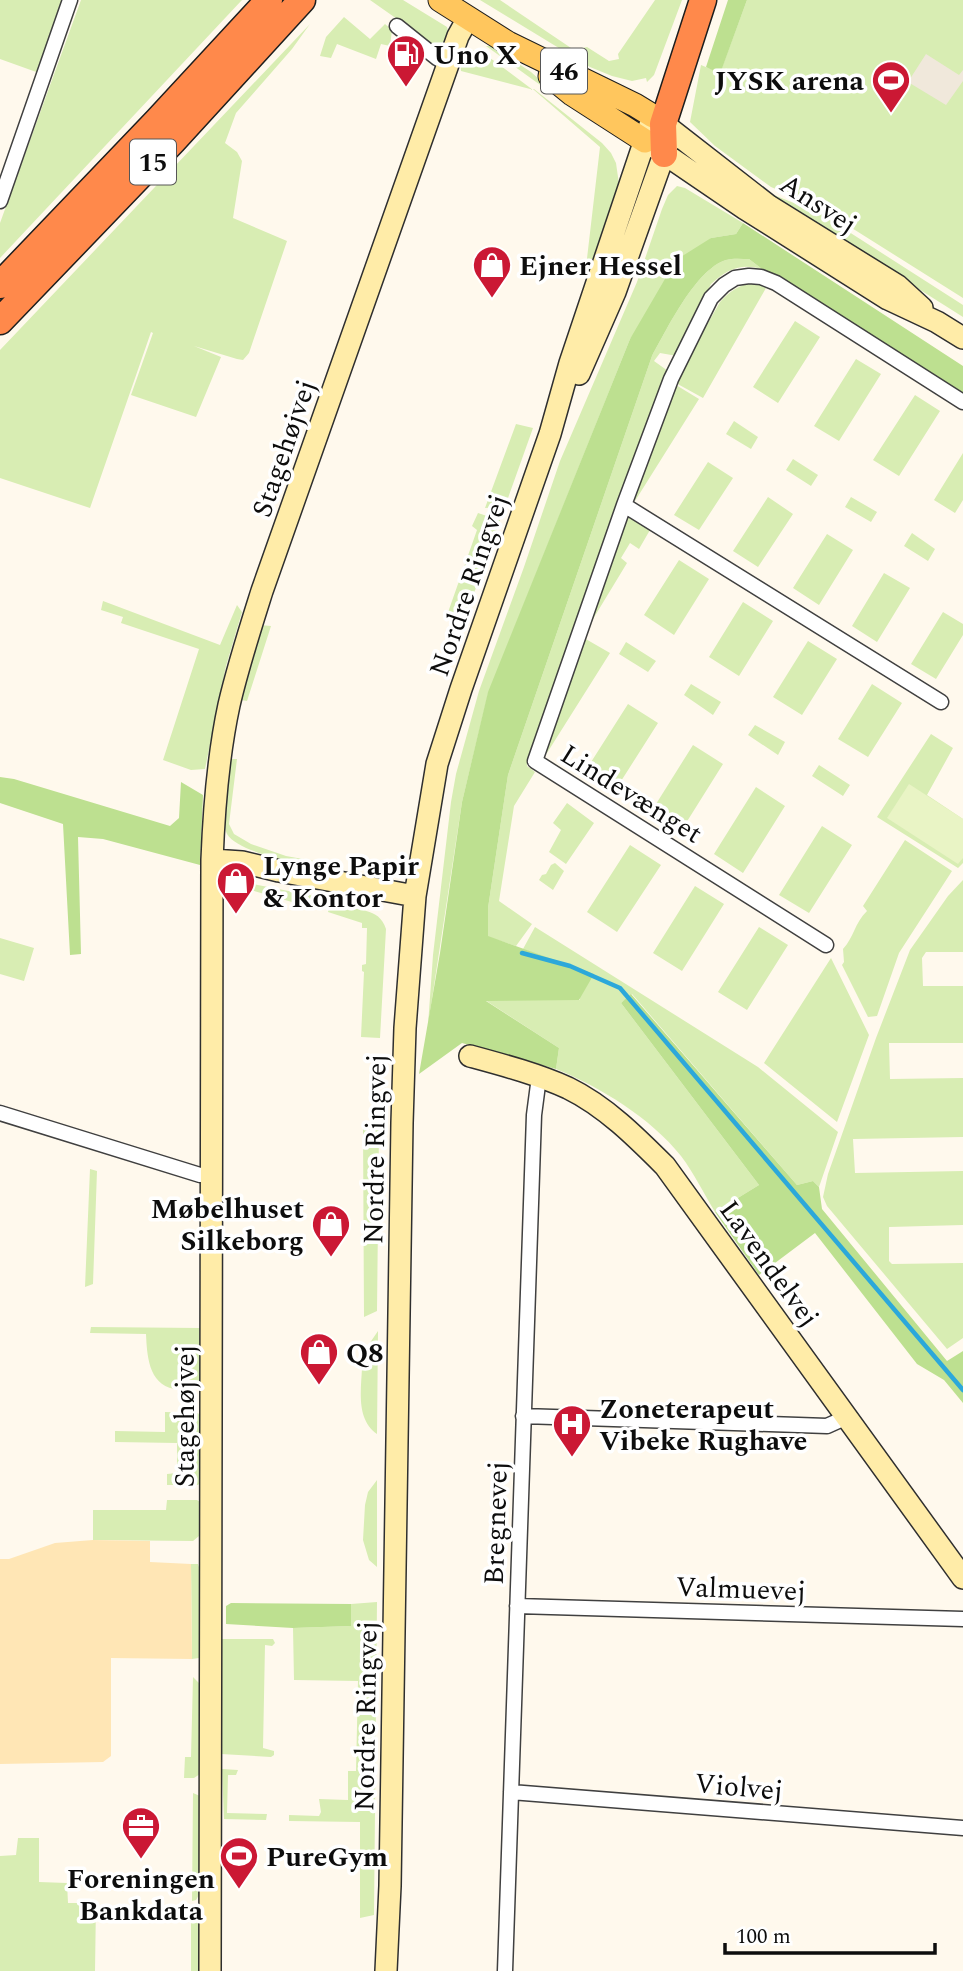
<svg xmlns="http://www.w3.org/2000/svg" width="963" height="1971" font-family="Spectral,serif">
<rect width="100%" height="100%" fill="#fff9ed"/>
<path fill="#d8edb3" d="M0 0H64L39 73 0 59Z
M81 0H242L0 258V223Z
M370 0H403L447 27 448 31 445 41 439 45H434Z
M480 0H500L574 50 587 47 609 61 619 59 618 54 655 0H682L654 75 647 82 646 78 632 81 612 76 590 67Z
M747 0H963V298L820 208 771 187 715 146 690 122 701 65 720 73Z
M344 17 370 39 385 24 392 30 390 46 381 44 376 59 337 44 331 58 320 56 326 37Z
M310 24 292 49 236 113 225 143 237 152 242 161 233 218 287 241 249 353 243 360 237 359 194 346 221 357 196 417 131 395 153 333 151 332 90 508 0 478V350Z
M486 46H492L531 72 568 105Z
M472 50 482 52 533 90 534 89 602 143 611 153 616 163 619 184 586 278V267L600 147 534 90 461 71C460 61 461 53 472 50Z
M677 186 685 188 743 223 736 234 711 238 630 339 488 694 462 802 428 1025 433 955 451 802 456 774 479 691 524 567 560 461 637 282 662 209 668 195Z
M769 193 821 214 963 305V317L789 207Z
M749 259 762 269C739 263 727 270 711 284L677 356 660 353 654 361 668 371 527 762V766L535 772 514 806 499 901 532 924 516 946 488 937V908L508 775 652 356C667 329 696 269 726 260 733 258 742 259 749 259Z
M755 282 766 288 703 398 674 382 720 302C731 290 739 285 755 282Z
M795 321 820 337 778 403 753 387Z
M856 359 881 374 839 441 814 426Z
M676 385 699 399 635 501V497Z
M915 395 940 411 899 476 873 460Z
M734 421 758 437 751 449 726 434Z
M516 424 533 428 463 624 446 618 477 530 472 526 478 513 496 519 501 507 485 508Z
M963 453V500L955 513 934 500Z
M793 459 818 475 811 486 786 470Z
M708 462 733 478 699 530 674 515Z
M768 497 793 514 758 567 733 551Z
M851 497 877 512 871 522 845 507Z
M628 517 632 518 650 530 639 549 630 543 621 558 627 563 590 624Z
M912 533 935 549 928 561 904 546Z
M827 534 853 550 819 605 793 588Z
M679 560 709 579 674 635 644 615Z
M884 573 910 588 877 642 852 626Z
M103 601 220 645 237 605 242 612 226 666 205 769 191 770 163 760 199 649 121 623 123 617 101 610Z
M743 602 773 621 739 676 709 657Z
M943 612 963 624V635L936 679 911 664Z
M260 625 271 626 247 701 241 700Z
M584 638 610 653 547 753 545 750Z
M808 641 837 659 802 715 773 697Z
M626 642 656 661 648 672 619 654Z
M691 684 721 702 713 715 684 695Z
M872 684 902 703 868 757 838 739Z
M628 704 658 723 616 789 586 770Z
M755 725 785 742 778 755 748 735Z
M931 734 953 748 927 795 963 819V863L958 868 877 817Z
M693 745 723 764 681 831 651 812Z
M230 759H237L229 824 234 834 251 844 286 856 336 865 343 871C319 868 239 855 227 834 220 821 228 775 230 759Z
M819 765 850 785 843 796 812 776Z
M756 787 785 806 743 873 714 854Z
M567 803 594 823 566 864 549 852 561 830 553 823Z
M822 826 852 845 809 913 779 895Z
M905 840 952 871 899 953 877 1016 868 1017 842 965 844 962 843 949C854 937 854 924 867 911L863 906Z
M630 845 661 865 617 932 587 912Z
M555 863 564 871 553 890 539 880 542 875 546 874 551 865Z
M963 880V952H926L922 958 923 986H963V1043H889L890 1079 963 1078V1137L853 1139 855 1173 963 1171V1225L889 1227V1261L892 1264 963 1263V1338L947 1349 827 1206 823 1197 828 1174 876 1038 910 950 948 896Z
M253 884 340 901C356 913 379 906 386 929L380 1038 361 1037 364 972 362 971V965L366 964 367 928H362V923L328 912 329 908 318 905 316 909 251 890Z
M695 886 724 904 682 971 653 953Z
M535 927 758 1067 838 1132 819 1187 813 1181 797 1185 632 994 621 1003 759 1185 715 1212C704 1194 694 1173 681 1156 651 1118 600 1087 556 1069L559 1048 485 1000H580L570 966 523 949Z
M759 927 788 945 747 1010 718 992Z
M0 938 34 948 24 981 0 974Z
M831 958 869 1035 837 1122 764 1063Z
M363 1127 379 1129 377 1311 364 1317Z
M90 1169 97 1171 93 1284 85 1287Z
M91 1327 200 1328 201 1384 197 1389C190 1389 181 1390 174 1389 148 1384 147 1354 146 1334L90 1333Z
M378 1331 377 1434C356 1419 361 1391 362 1368L360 1366 365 1350Z
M165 1412 198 1413 200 1416V1483L198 1485H167V1474L177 1473V1443L115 1442V1431L165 1432Z
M377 1480V1567L369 1560 363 1540 365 1505 368 1492Z
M167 1500H197L200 1502 199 1536 193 1541 93 1540V1510H166Z
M191 1564H198L200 1570 201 1656 199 1658 192 1659Z
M377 1602 374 1915 360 1918V1822L289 1821V1815L319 1816 321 1812 319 1799 348 1800V1771H356L358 1681 294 1680 293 1628 351 1626V1604Z
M221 1639H273L275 1643 272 1646 265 1645 263 1748 274 1751V1755L271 1757 221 1754Z
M193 1677 200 1684V1774L194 1778H184L185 1757H191Z
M222 1769 238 1770 236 1775H228L227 1813 267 1814 266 1820 224 1819Z
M193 1793 200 1796V1893L196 1900 192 1901Z
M18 1838H39V1882L67 1883 68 1903H96L95 1971H0V1856L16 1855Z
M191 1917 196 1918 201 1923V1971H191Z"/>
<path fill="#bde090" d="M728 0H747L720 74 706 67Z
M743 223 963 366V393L762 269 749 259C742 259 733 258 726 260 696 269 667 329 652 356L508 775 488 908V936L594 974 579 1000 486 1001 559 1048 556 1069 462 1043 419 1074 440 953 462 802 488 692 630 339 676 260 711 238 736 234Z
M0 777 14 779 170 826 179 818 181 782 203 795 200 865 103 839 78 837 81 954 70 955 63 824 0 803Z
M631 994 797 1185 813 1181 819 1187 822 1209 947 1361 963 1351V1403L944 1380 917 1364 815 1233 759 1275 715 1212 759 1185 621 1003Z
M231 1603 351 1604V1626L293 1628 226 1624V1606Z"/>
<path fill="#ffe6b5" d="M93 1540 150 1541V1562L191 1564 192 1659 111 1658V1756L103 1762 0 1764V1559H9L55 1543Z"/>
<path fill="#e9f4c5" d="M909 784 963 819V858L958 864 887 818Z"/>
<path fill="#f0e8db" d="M926 54 959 75 963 70V81L946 105 908 82Z"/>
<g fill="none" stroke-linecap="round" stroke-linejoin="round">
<path stroke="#2ca8da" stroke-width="4.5" d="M522 953 570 966 620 988 963 1390"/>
<g stroke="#404040" stroke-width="17">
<path id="street" d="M397 26 437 58 448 64
M0 201 70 0
M624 505 941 702
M826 945 535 761 624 505 671 379 711 298 724 285 735 278 749 276 761 277 776 283 963 402
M0 1113 200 1175H211
M523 1416 827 1426 847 1417
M517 1606 963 1619
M511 1792 963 1828
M505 1971 534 1115 539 1077"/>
</g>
<g stroke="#2f2f2f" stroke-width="24">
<path id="secondary" d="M656 118 769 206 898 286 922 308
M653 146 744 208 888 299 937 322 963 338
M579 374 615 292 668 143
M212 860 242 862 279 871 415 896
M470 1056C503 1065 537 1074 568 1088 605 1106 636 1137 665 1166L963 1578
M210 1971 212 860C214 808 218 756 229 705 238 666 250 629 262 591L458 36 468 18
M386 1971 390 1886 402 1123 405 1028 415 896 437 764 461 689 550 434 570 363 653 116"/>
</g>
<g stroke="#1e1e1e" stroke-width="25">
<path id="primary" d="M440 0 508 43 635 105 653 116
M550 76 572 94 645 141"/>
</g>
<g stroke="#1e1e1e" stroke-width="29">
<path id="highway" d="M664 154 663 124 703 0
M0 285 158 120 269 0
M0 321 173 141 302 0"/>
</g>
<use href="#street" stroke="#fff" stroke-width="14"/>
<use href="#secondary" stroke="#ffeca8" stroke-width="21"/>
<use href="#primary" stroke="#ffc65d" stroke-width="23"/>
<use href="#highway" stroke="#ff894b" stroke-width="26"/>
</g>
<defs>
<g id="fuel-pin" transform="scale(2.0125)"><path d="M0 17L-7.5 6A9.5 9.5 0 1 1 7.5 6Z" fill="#cb1834" stroke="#fff"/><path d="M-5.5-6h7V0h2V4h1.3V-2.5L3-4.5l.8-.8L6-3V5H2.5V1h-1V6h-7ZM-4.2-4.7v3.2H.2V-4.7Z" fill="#fff"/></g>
<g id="stadium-pin" transform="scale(2.0125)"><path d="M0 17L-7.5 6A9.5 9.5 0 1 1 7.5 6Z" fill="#cb1834" stroke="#fff"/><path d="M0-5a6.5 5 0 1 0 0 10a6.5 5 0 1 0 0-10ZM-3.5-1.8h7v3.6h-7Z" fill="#fff"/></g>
<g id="shop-pin" transform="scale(2.0125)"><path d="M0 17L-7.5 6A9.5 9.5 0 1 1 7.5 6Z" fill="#cb1834" stroke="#fff"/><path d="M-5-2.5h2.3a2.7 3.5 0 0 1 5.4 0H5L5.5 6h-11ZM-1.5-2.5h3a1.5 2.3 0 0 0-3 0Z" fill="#fff"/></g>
<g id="hospital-pin" transform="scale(2.0125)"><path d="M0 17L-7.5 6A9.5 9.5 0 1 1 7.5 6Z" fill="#cb1834" stroke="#fff"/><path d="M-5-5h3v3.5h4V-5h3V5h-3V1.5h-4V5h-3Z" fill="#fff"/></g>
<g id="office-pin" transform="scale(2.0125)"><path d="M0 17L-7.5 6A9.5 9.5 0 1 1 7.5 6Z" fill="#cb1834" stroke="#fff"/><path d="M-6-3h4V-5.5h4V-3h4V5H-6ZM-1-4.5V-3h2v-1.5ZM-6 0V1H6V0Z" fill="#fff"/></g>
</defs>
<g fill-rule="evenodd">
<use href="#fuel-pin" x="406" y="54"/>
<use href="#stadium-pin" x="891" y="80"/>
<use href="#shop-pin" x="492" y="265"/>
<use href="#shop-pin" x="236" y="881"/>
<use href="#shop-pin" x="331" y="1224"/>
<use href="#shop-pin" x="319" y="1352"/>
<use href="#hospital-pin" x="572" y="1424"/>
<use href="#office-pin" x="141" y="1826"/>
<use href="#stadium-pin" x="239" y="1856"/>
</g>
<g text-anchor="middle" stroke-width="7" stroke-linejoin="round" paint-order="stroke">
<g fill="#fff" stroke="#565656" stroke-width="2">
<rect x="541" y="48.5" width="46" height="45" rx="5"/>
<rect x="130" y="139.5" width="46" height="45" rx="5"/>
</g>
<g font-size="26" font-weight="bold" fill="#0d0d0d">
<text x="564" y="80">46</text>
<text x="153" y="171">15</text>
</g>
<g font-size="28" font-weight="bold" fill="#0d0d0d" stroke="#fff" text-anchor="start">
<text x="433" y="64">Uno X</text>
<text x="864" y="90" text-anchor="end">JYSK arena</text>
<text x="519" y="275">Ejner Hessel</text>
<text x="263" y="875">Lynge Papir<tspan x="263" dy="32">&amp; Kontor</tspan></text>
<text x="304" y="1218" text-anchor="end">Møbelhuset<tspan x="304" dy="32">Silkeborg</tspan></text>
<text x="346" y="1362">Q8</text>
<text x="599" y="1418">Zoneterapeut<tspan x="599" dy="32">Vibeke Rughave</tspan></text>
<text x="266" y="1866">PureGym</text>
<text x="141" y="1888" text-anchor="middle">Foreningen<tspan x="141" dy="32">Bankdata</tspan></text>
</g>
<g font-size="28" fill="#0d0d0d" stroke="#fff">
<text transform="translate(819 203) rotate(33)" y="10">Ansvej</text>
<text transform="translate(283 448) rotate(-71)" y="10">Stagehøjvej</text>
<text transform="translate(468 585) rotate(-71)" y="10">Nordre Ringvej</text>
<text transform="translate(632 793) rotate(32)" y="10">Lindevænget</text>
<text transform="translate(374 1149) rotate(-89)" y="10">Nordre Ringvej</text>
<text transform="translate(770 1263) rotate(54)" y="10">Lavendelvej</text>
<text transform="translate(184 1416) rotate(-90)" y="10">Stagehøjvej</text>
<text transform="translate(495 1523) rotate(-88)" y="10">Bregnevej</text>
<text transform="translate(741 1588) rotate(2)" y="10">Valmuevej</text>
<text transform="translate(365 1716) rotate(-89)" y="10">Nordre Ringvej</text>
<text transform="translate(739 1786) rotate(5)" y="10">Violvej</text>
</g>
</g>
<path d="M725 1943v10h210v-10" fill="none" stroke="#0d0d0d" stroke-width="3.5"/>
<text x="736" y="1943" font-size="21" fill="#0d0d0d" stroke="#ffffff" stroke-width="5" paint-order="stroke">100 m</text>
</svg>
